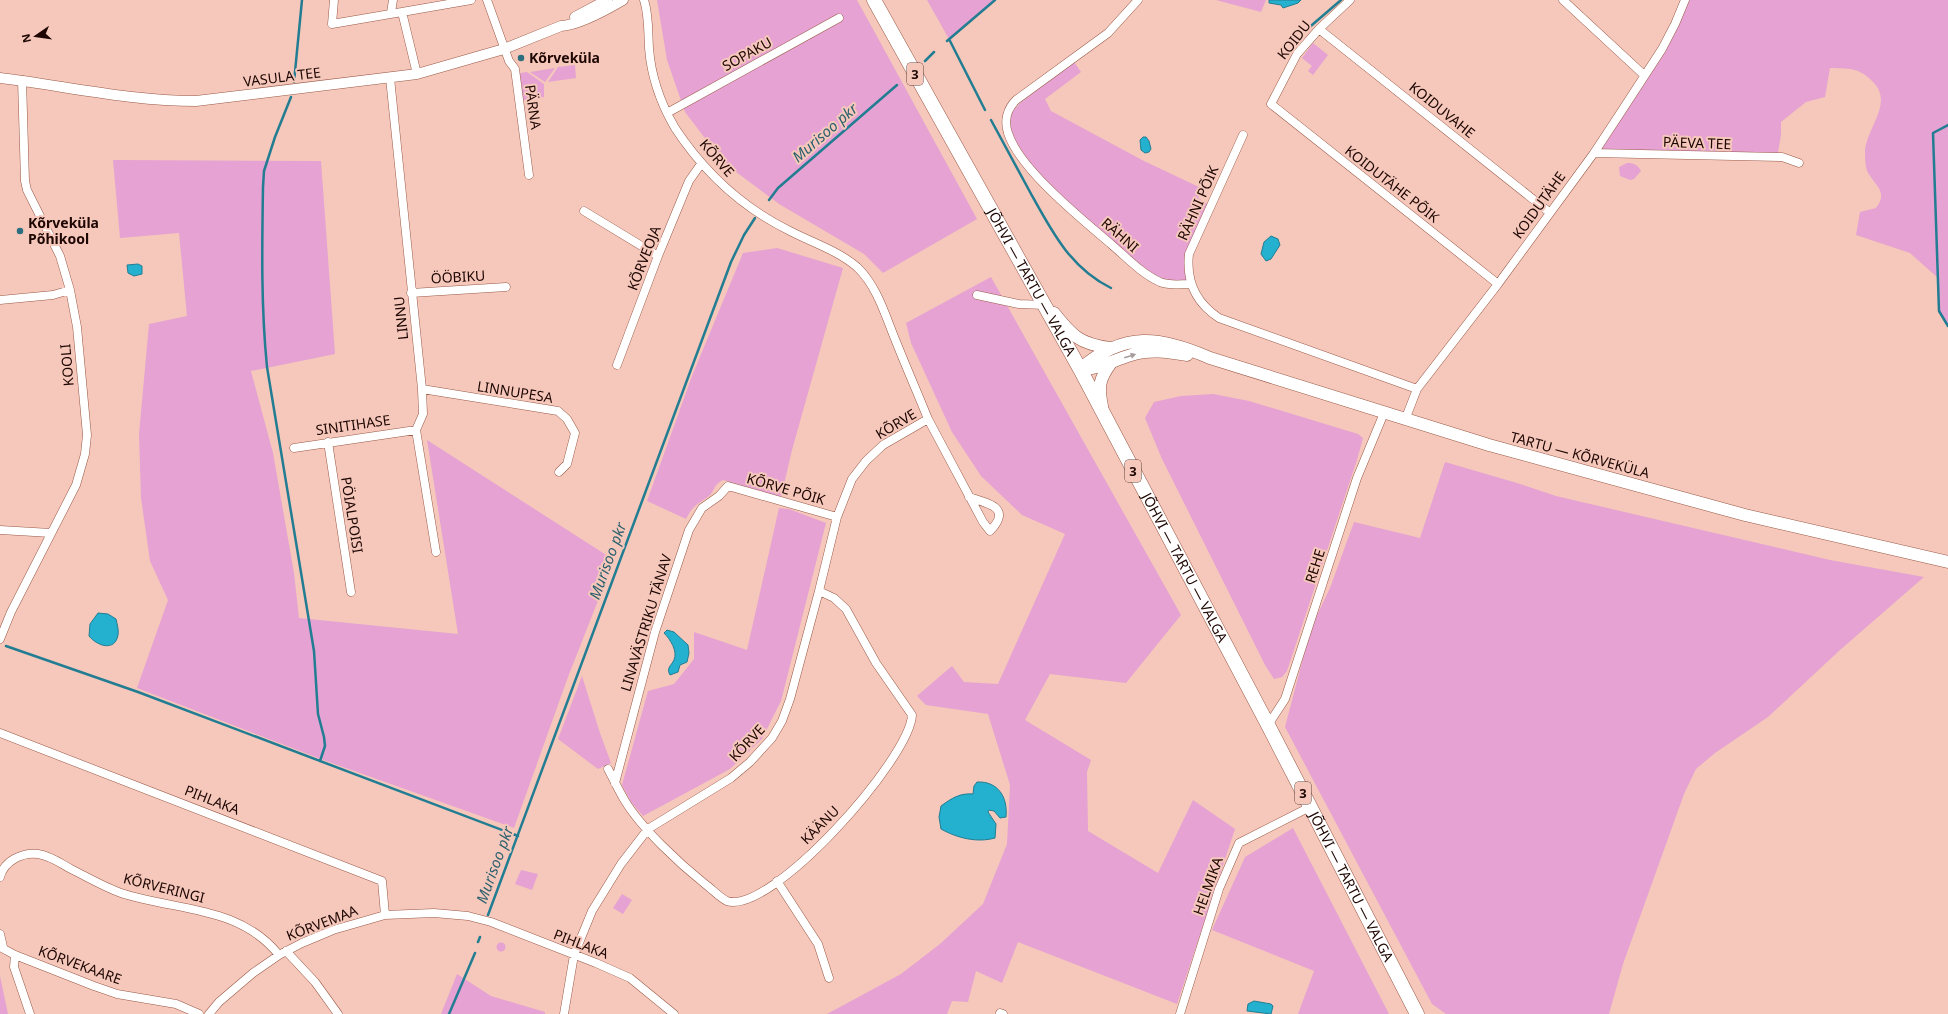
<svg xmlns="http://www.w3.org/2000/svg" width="1948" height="1014" font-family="'Noto Sans',sans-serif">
<rect width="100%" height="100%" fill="#f5c8bb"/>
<path fill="#e5a2d2" d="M657 0H857L977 219 883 273 864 254 779 204 724 163 685 112 667 60Z
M927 0H995L949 39Z
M1216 0H1266L1261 12Z
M1685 0H1948V326L1939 311 1938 278 1910 253 1856 235 1860 212 1876 208C1889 191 1874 185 1867 171 1866 167 1865 160 1865 155 1864 130 1894 105 1874 83 1859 67 1851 69 1830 68L1825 97 1806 102 1781 122V135L1777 158 1594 153 1644 75Z
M1313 43 1328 55 1313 75 1308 71 1312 66 1302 58Z
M1074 62 1081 72 1045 99 1051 111 1144 161 1199 187 1201 191 1198 198 1211 206 1189 254 1190 284 1159 282 1078 215 1018 152 1006 119 1020 103Z
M575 65 576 78 548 82 558 67Z
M555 68 545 82 530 72Z
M527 72 544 84V97L523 100 520 73Z
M113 160 321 161 335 354 251 371 273 453 294 573 299 618 458 634 427 440 614 560 568 677 514 828 326 761 137 688 168 600 150 561 141 498 139 434 149 324 187 316 179 233 120 238Z
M1627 163C1634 163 1638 165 1641 171L1634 179 1630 180 1620 176 1619 167Z
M777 248 843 268 792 450 781 497 723 480C712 486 716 490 709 496 697 505 693 505 686 519L647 501 692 376 743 253Z
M991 277 1181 615 1126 683 1050 674 1025 720 1091 760 1087 772 1088 831 1158 873 1193 800 1235 829 1177 1004 1018 942 1002 983 976 971 968 1002 952 1001 947 1014H827L901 974 940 944 983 904 1007 844 1010 785 988 714 926 705 917 696 952 666 964 682 998 684 1065 534 1022 515 981 476 952 432 911 343 906 323Z
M1213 394 1249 401 1358 434 1363 438 1357 460 1287 671 1282 677 1274 679 1265 665 1162 459 1145 418 1154 402 1181 396Z
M1445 462 1517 483 1556 496 1830 560 1924 577 1840 650 1768 717 1715 753 1696 769 1684 794 1623 964 1609 1014H1446L1432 1004 1285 727 1311 628 1330 588 1354 522 1420 538Z
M779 508 789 509 826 523 781 701 762 739 730 769 643 816 631 802 622 785 648 691 674 684 694 659V632L747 650Z
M582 676 600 733 611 763 598 769 558 739Z
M1293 828 1389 1014H1298L1314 971 1212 930 1245 857Z
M521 870 538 874 532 890 515 884Z
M622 894 632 900 623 914 613 908Z
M496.5 947a4.5 4.5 0 1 1 9 0a4.5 4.5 0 1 1-9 0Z
M457 974 491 996 545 1012V1014H441Z
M0 976 8 1014H0Z"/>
<path fill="#24b0cf" stroke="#227d92" d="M1269 0H1301L1298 3 1283 8 1281 5 1269 3Z
M1143 137H1146L1149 141 1151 149 1149 152 1145 153 1141 150 1140 140Z
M1271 236 1278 239 1280 245 1271 259 1266 261 1261 254 1264 242Z
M138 264 142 266V274L134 276 128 273 127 265Z
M98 613 108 614 116 619C117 624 119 630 118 635 115 652 97 646 89 636L90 624Z
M667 630 674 632 688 645 689 653 687 662 680 665 678 672 670 675C666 668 671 666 674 660 678 651 670 639 664 633Z
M977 782C998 781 1008 797 1006 817L1000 818 994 811 989 810 988 812 996 824 995 838C977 843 957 838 941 829L939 817 941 806C952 798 960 793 973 794L974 786Z
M1254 1001 1271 1004 1273 1006 1271 1014 1247 1011 1248 1004Z"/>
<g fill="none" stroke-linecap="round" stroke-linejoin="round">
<path stroke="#227d92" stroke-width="2.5" d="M1305 31 1341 0
M949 39 985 110
M947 41 995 0
M925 61 934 52
M294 82 302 0
M291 97 275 137 264 171 263 187C262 247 261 307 267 367L314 651 318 714 324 737 325 746 320 761
M991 120C1004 144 1017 168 1030 192 1051 230 1070 268 1111 288
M1948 125 1933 133 1939 311 1948 326
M769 200 778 188 897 85
M6 646 138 692 518 836
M488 915 731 262 744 235 755 218
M478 942 480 937
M449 1014 475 953"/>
<g stroke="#9a5946" stroke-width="9">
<path id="minor" d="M334 0 332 24 402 12 417 74
M487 0 509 61 515 69 529 175
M1138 0 1108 33 1016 100C1007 109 1004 121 1008 133 1019 169 1083 220 1112 245 1126 257 1142 274 1160 282 1170 286 1180 284 1190 284
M1350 0 1319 29 1297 54 1271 104 1498 284
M1563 0 1644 75
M402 12 471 0
M391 13 393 0
M1319 29 1549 212
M390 78 422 389 423 414 416 430 436 552
M667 113 839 18
M1243 135 1189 254C1186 281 1196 303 1219 318L1417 389
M1594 153 1782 157 1799 163
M584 211 658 256
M411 293 506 287
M977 295 1019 304 1045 305
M0 300 53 295 70 290
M617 365 658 256 689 181 701 164
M422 389 558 411 567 419 575 433 567 464 559 472
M928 419 983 522 990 531C1012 508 990 504 969 497
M1405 420 1417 389 1498 284 1594 153 1621 112 1662 49 1675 24 1685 0
M328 442 351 592
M294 448 416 430
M0 530 51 533
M0 639 11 612 76 485 85 454 87 435 77 327 70 290 60 256 27 190 25 181 22 80
M1268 725 1285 699 1357 478 1384 413
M0 733 382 881 385 915
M608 769C614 780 619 791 625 801 642 829 680 864 705 884 712 889 720 898 727 901 770 916 910 759 912 715L876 663 846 609 834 598 819 591
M615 783 655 632 689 530 702 508 719 496 728 486 837 517
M0 877C4 861 22 852 38 854 51 856 60 863 71 869 87 877 104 887 121 893 175 911 239 905 279 955
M777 881 818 944 829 978
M0 934 3 947
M0 947 15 955 94 986 117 994 176 1004 199 1014
M286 951 315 982 338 1014
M15 955 14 967 30 1014
M1000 1013 1003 1014
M209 1014 219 1002 253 973 279 955 302 943 333 930 385 915 434 913 468 916 491 922 596 963 630 978 674 1014
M564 1014 574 955 592 911 621 864 648 829 731 778 750 762 772 738 782 721 790 699 819 591 837 517 852 479 866 461 883 445 928 419C918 394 907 369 897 344 886 318 878 287 857 267 837 250 813 243 790 231 743 208 704 172 675 128 661 104 651 75 649 48 648 32 649 15 644 0
M1180 1014 1219 889 1239 843 1310 807"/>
</g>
<g stroke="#9a5946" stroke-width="11">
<path id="tertiary" d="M575 17 607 0
M0 78C66 86 130 101 196 101L417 74 504 49 561 26C579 25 606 10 623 0"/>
</g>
<g stroke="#9a5946" stroke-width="13">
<path id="secondary" d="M1054 313C1072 336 1080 344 1110 348
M1080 369C1124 331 1160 336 1210 358L1489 445 1745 515 1948 562
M1080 369C1101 369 1111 361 1131 355 1150 349 1168 352 1187 355
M1102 406C1098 387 1099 379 1111 363"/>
</g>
<g stroke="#9a5946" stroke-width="15">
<g id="trunk">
<path id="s1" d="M874 0 1080 369 1268 725 1417 1014"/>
</g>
</g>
<use href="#minor" stroke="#fff" stroke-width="8"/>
<use href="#tertiary" stroke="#fff" stroke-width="10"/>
<use href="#secondary" stroke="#fff" stroke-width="12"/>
<use href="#trunk" stroke="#fff" stroke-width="14"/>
</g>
<defs><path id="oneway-solid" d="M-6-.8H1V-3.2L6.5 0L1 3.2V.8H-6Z"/></defs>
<use fill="#a59b9a" href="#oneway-solid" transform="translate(1130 356) rotate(-17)"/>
<g fill="#2a6e7f" stroke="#f5c8bb" stroke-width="1.5">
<circle cx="521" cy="58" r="4"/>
<circle cx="20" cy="231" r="4"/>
</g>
<g text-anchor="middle" stroke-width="4" stroke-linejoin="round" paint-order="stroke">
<g fill="#f5c8bb" stroke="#5e403a" stroke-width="1">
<rect x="907" y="63" width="16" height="22" rx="3"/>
<rect x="1125" y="460" width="16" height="22" rx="3"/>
<rect x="1295" y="782" width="16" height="22" rx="3"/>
</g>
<g font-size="13" font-weight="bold" fill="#1e0602">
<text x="915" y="79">3</text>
<text x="1133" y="476">3</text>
<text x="1303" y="798">3</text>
</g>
<g font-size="14" fill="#1e0602" stroke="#f5c8bb">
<text transform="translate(1294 40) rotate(-52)" y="5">KOIDU</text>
<text transform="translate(747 54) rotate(-29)" y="5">SOPAKU</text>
<text transform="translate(282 77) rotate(-7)" y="5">VASULA TEE</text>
<text transform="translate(533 107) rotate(82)" y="5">PÄRNA</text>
<text transform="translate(1442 110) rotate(39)" y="5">KOIDUVAHE</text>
<text transform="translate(1697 143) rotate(2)" y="5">PÄEVA TEE</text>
<text transform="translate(717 158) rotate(49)" y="5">KÕRVE</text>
<text transform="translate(1392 184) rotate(38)" y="5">KOIDUTÄHE PÕIK</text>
<text transform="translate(1198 203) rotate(-66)" y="5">RÄHNI PÕIK</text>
<text transform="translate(1539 205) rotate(-54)" y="5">KOIDUTÄHE</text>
<text transform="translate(1120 235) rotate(41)" y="5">RÄHNI</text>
<text transform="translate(644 258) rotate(-69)" y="5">KÕRVEOJA</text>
<text transform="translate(458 277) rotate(-3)" y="5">ÖÖBIKU</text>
<text dy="5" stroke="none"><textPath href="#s1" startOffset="323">JÕHVI — TARTU — VALGA</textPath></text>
<text transform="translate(401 318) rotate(-96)" y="5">LINNU</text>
<text transform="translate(67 365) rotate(-95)" y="5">KOOLI</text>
<text transform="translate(515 392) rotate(9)" y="5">LINNUPESA</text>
<text transform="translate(896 424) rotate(-31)" y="5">KÕRVE</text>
<text transform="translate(353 425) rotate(-8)" y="5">SINITIHASE</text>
<text transform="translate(1580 455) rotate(15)" y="5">TARTU — KÕRVEKÜLA</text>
<text transform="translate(786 489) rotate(16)" y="5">KÕRVE PÕIK</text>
<text transform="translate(352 515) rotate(81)" y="5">PÖIALPOISI</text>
<text transform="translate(1315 566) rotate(-72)" y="5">REHE</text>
<text dy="5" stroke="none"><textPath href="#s1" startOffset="647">JÕHVI — TARTU — VALGA</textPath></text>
<text transform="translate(646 623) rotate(-73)" y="5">LINAVÄSTRIKU TÄNAV</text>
<text transform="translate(747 743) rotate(-47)" y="5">KÕRVE</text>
<text transform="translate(212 800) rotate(21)" y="5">PIHLAKA</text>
<text transform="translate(820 825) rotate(-45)" y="5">KÄÄNU</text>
<text transform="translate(1208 886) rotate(-70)" y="5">HELMIKA</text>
<text dy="5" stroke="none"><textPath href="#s1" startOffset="1007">JÕHVI — TARTU — VALGA</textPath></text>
<text transform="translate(164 888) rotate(14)" y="5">KÕRVERINGI</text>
<text transform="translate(322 923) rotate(-21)" y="5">KÕRVEMAA</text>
<text transform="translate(581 944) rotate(21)" y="5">PIHLAKA</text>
<text transform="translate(80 965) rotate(20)" y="5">KÕRVEKAARE</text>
</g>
<g font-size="14" font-weight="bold" fill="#1e0602" stroke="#f5c8bb" text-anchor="start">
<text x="529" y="63">Kõrveküla</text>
<text x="28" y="228">Kõrveküla<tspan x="28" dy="16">Põhikool</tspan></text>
</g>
<g font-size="15" font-style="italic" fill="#2c606e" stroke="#f5c8bb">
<text transform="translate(825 133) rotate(-41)" y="5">Murisoo pkr</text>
<text transform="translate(608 561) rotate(-70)" y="5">Murisoo pkr</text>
<text transform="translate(495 865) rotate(-70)" y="5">Murisoo pkr</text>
</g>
</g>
<g transform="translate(36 36) rotate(257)" stroke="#f5c8bb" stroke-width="3" paint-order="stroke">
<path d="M0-3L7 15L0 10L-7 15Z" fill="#1e0602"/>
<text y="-6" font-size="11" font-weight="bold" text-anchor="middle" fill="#1e0602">N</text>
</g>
</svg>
